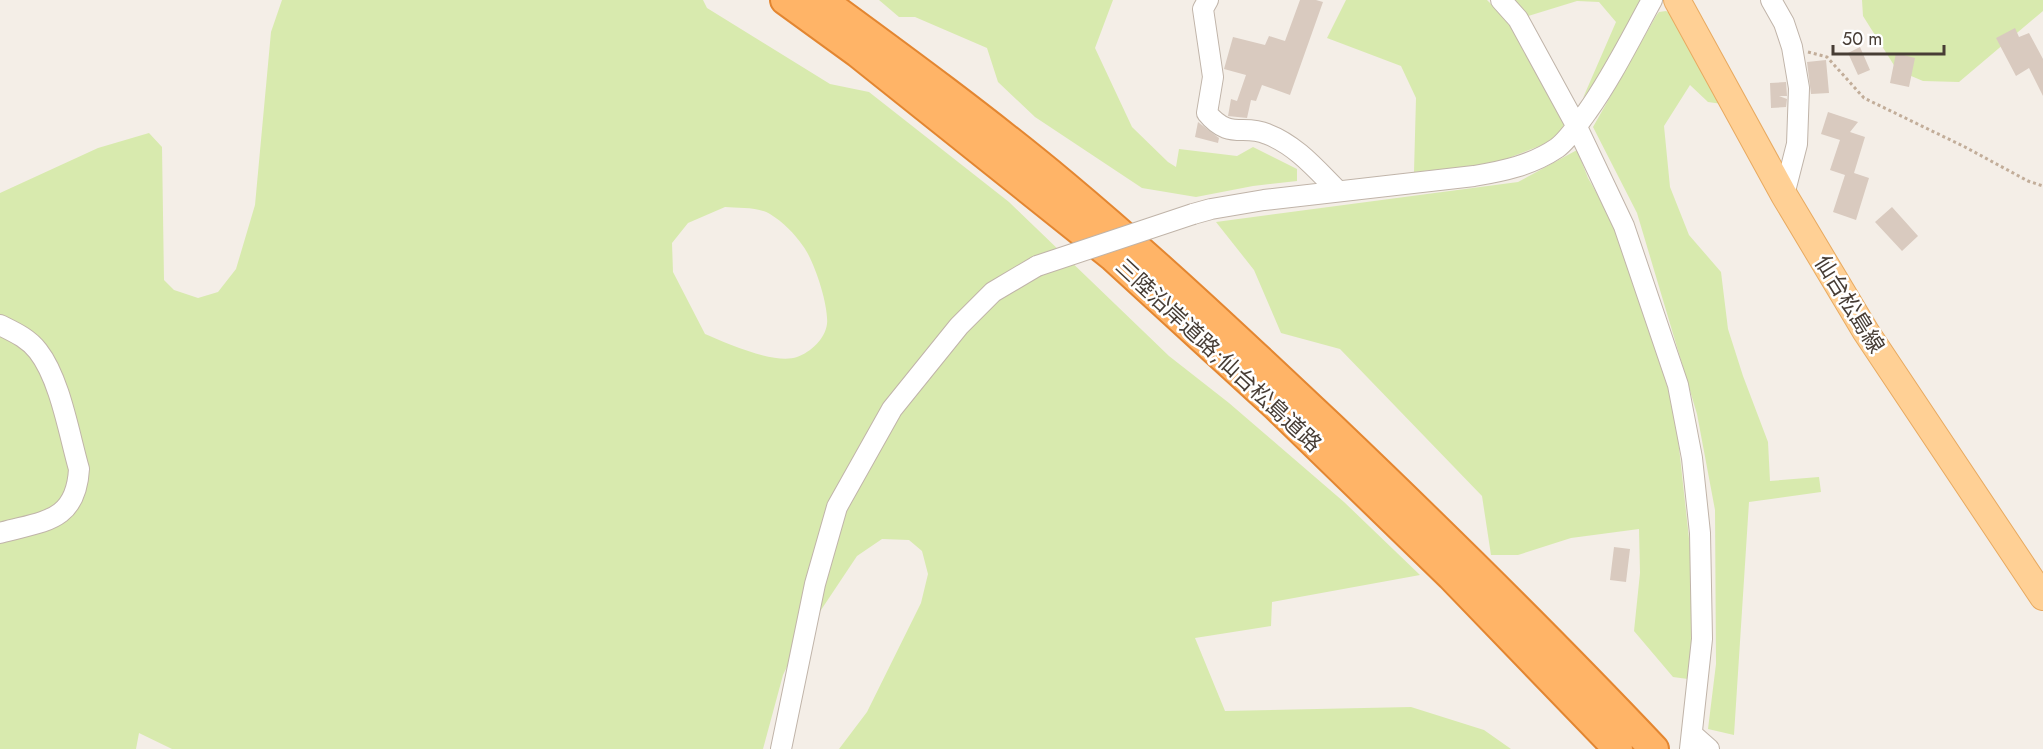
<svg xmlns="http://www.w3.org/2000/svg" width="2043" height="749" font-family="Jost,'Noto Sans JP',sans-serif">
<rect width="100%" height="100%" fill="#f4eee7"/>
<path fill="#d8eaae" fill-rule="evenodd" d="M282 0H703L707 8 830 84 869 92 1009 202 1169 356 1229 403 1344 502 1420 575 1272 602 1271 626 1195 638 1225 711 1411 707 1484 730 1511 749H839L867 712 921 603 928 574 922 551 909 540 882 539 857 556 797 646 783 675 763 749H172L139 733 136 749H0V193L98 148 149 133 162 147 164 280 174 290 198 298 218 292 236 269 255 205 271 32ZM725 207C738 208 759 207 770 214 783 222 794 233 803 246 814 260 829 306 827 324 825 339 811 352 797 357 775 365 726 343 705 334L673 272 672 243 688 223Z
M879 0H1113L1095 48 1132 127 1168 162 1176 167 1179 149 1237 156 1253 147 1297 169V181L1253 186 1196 197 1142 188 1035 117 998 82 987 48 915 17H899Z
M1346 0H1487L1514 27 1566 120 1560 134 1542 145 1493 164 1414 172 1416 98 1401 66 1327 38Z
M1513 0H1640L1642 5 1602 73 1583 98 1616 22 1599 2 1577 1 1525 17Z
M1862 0H2043V11L1959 82 1923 81 1897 70 1863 16Z
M1666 11 1671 14 1722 104 1708 102 1690 85 1664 126 1670 187 1689 235 1721 272 1728 329 1743 376 1768 442 1770 481 1819 477 1821 492 1749 502 1734 735 1708 729 1716 664 1715 510 1697 414 1637 213 1593 127 1656 16 1659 12Z
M1577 150 1588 178 1619 232 1675 411 1695 593 1688 679 1673 677 1634 631 1640 573 1639 529 1571 538 1518 555H1491L1482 496 1340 349 1281 333 1254 270 1216 222 1518 182Z"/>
<path fill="#d9cabf" d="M1300 0H1316L1323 2 1290 95 1262 85 1256 101 1251 100 1247 118 1228 116 1231 99 1237 101 1246 75 1224 69 1233 37 1265 45 1269 36 1285 41Z
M2015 28 2019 37 2029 33 2043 59V96L2029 68 2016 76 1996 38Z
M1860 47 1870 70 1858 75 1848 53Z
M1896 53 1915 58 1909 87 1890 83Z
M1826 60 1829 93 1811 94 1807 62Z
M1786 82 1787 96H1779L1787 99 1786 107 1771 108 1770 83Z
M1828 112 1858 122 1850 132 1865 137 1854 173 1869 178 1856 220 1833 212 1845 175 1830 170 1840 140 1821 134Z
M1198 122 1219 138 1218 143 1195 137Z
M1892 207 1918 236 1902 251 1875 222Z
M1614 547 1630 549 1626 582 1610 580Z"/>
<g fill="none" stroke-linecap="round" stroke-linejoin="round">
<g stroke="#c0b4a9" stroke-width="22">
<path id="minor" d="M1208 0 1203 9 1213 77 1207 113C1229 140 1243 124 1267 134 1296 145 1316 169 1337 190
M1501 0 1518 19 1577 127 1624 226 1678 385 1692 458 1700 533 1702 639 1690 749
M1771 0 1784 23 1792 47 1799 88 1797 144 1784 195
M1193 214 1211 209 1264 200 1474 176C1504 171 1532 165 1557 148 1569 139 1578 124 1587 112 1612 77 1631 38 1652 0
M0 325C14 332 28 338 38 351 60 379 69 434 79 469 76 523 42 521 0 533
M1692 734 1709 749
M781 749 815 584 837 507 892 409 959 326 993 292 1037 266"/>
</g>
<g stroke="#e8aa60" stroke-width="28">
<path id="major" d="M1677 0 1784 195 1866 332 2043 597"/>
</g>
<g stroke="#e38631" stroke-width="32">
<path id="highway" d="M785 0 858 53 1112 256 1277 407 1451 576 1618 749
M822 0C904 60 986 120 1064 185 1156 262 1243 344 1331 427 1441 532 1549 638 1654 749"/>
</g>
<path stroke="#c2ad99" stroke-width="3" stroke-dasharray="3 3" stroke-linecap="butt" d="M1808 52 1827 57 1864 98 1965 147 2028 181 2043 186"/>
<use href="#minor" stroke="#fff" stroke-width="20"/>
<use href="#major" stroke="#ffd095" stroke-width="26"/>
<use href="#highway" stroke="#ffb467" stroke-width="28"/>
<g stroke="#c0b4a9" stroke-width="22" stroke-linecap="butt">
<path id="minor-bridge" d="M1037 266 1193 214"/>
</g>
<use href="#minor-bridge" stroke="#fff" stroke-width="20"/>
</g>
<g text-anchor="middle" stroke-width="5" stroke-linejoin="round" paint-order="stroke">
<g font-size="22" fill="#473d35" stroke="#fff">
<text transform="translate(1850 304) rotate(58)" y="8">仙台松島線</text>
<text transform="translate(1219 355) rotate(43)" y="8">三陸沿岸道路;仙台松島道路</text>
</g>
</g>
<path d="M1833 45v9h111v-9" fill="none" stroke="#473d35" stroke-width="3"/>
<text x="1842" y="45" font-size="18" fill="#473d35" stroke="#ffffff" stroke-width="4.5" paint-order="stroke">50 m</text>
</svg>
